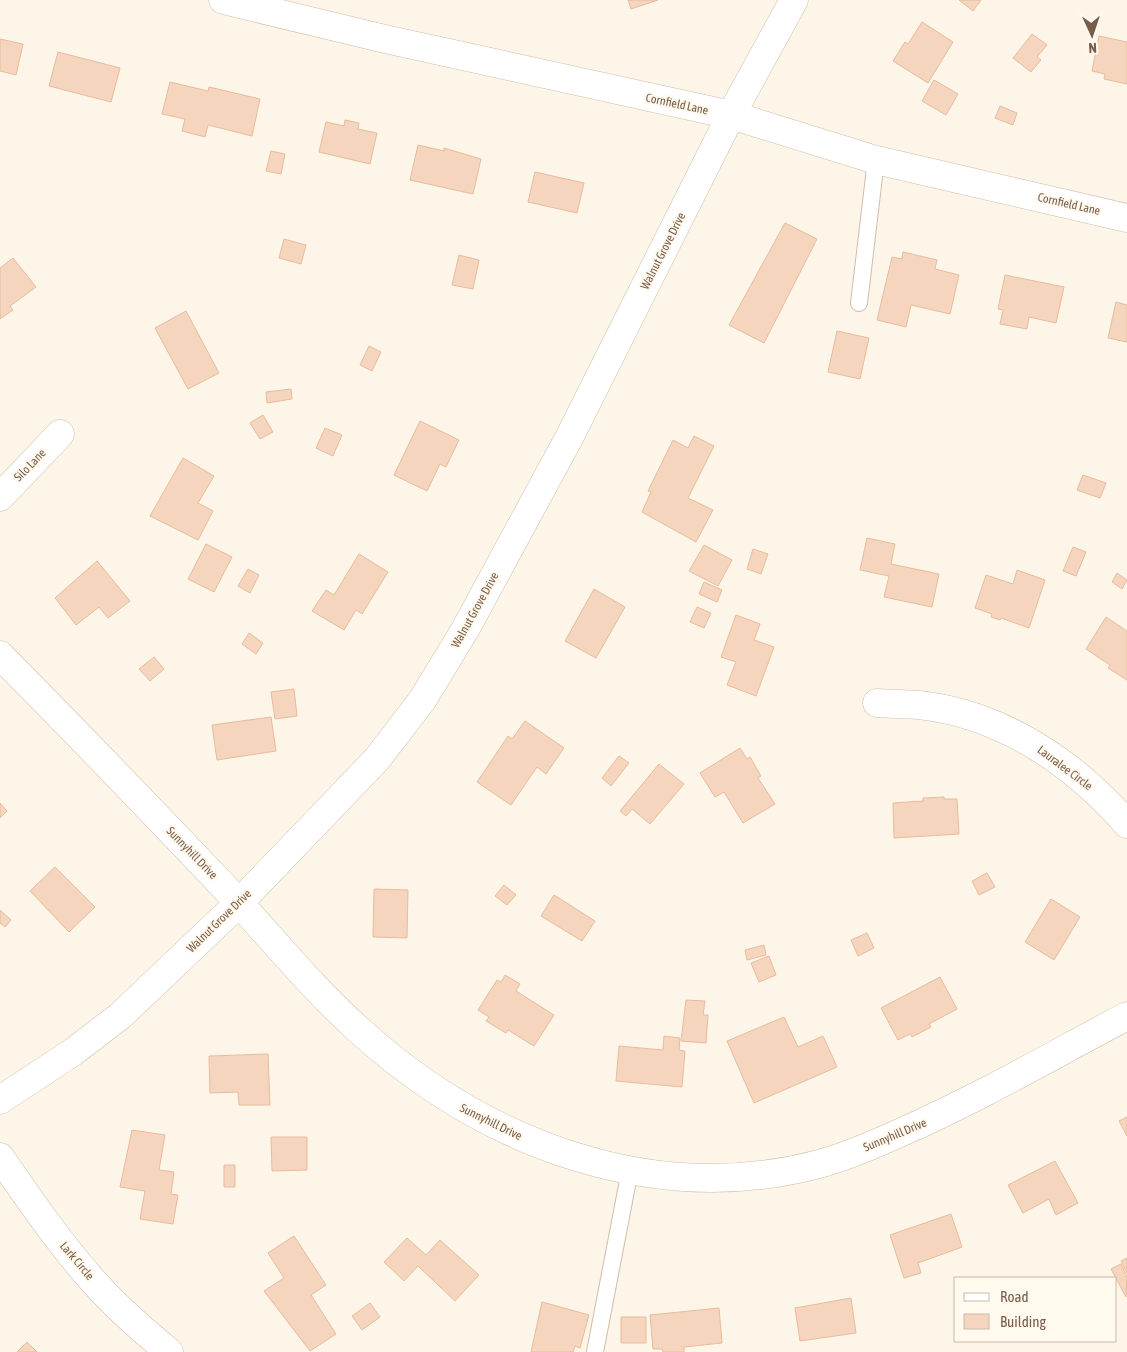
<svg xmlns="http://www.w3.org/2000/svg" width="1127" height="1352" font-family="'Asap Condensed',sans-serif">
<rect width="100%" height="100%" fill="#fdf5e7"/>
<path fill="#f5d5bd" stroke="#e8bc9c" d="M628 0H658L631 9Z
M959 0H981L973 11Z
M922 22 953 42 928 83 893 61 905 42 908 44Z
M1032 34 1047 45 1037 57 1041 60 1031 72 1013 58Z
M1099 36 1127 42V84L1104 79 1105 74 1092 71Z
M0 39 23 44 16 75 0 71Z
M58 52 120 68 111 102 49 86Z
M934 80 958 94 946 115 922 101Z
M170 82 208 91 209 87 260 99 252 136 208 125 205 137 182 131 185 119 162 114Z
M1000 106 1017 113 1013 125 995 118Z
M345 120 359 123 358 129 377 133 370 164 319 152 326 122 344 126Z
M418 145 444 151V148L481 159 473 194 410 180Z
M271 151 285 154 281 174 266 171Z
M535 172 584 183 577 213 528 202Z
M785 223 817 239 764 343 729 325Z
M284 239 306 245 301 264 279 258Z
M903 252 937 260 935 269 959 275 950 314 911 305 906 327 877 320 892 257 902 259Z
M459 255 479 260 473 289 452 285Z
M13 258 36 287 10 306 13 310 0 319V268Z
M1005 275 1064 287 1056 323 1029 317 1027 329 1000 324 1003 310 998 309Z
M1116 302 1127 305V342L1108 338Z
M186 311 219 373 188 389 155 328Z
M837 331 869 338 860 379 828 372Z
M369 346 381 352 372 371 360 365Z
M291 389 292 399 267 403 266 392Z
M263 415 273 432 260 439 250 423Z
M420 421 459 440 446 467 440 464 427 491 394 475Z
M325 428 342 435 333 456 316 448Z
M694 436 714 446 688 498 713 510 696 542 642 512 651 492 648 491 673 440 688 448Z
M183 458 214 476 198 503 213 511 198 540 150 516Z
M1083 475 1106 483 1100 498 1077 490Z
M867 538 895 544 891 564 939 574 932 607 884 597 889 576 860 570Z
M206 544 232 557 214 592 188 579Z
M704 545 732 560 718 586 689 571Z
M1073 547 1086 552 1076 576 1063 571Z
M753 549 768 554 761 574 747 569Z
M359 554 388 572 362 614 356 610 344 630 312 611 326 590 334 595Z
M97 561 130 601 108 618 99 607 76 625 55 598Z
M248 569 259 575 250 593 238 586Z
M1017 570 1045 580 1029 628 1001 618 1000 620 991 617 992 614 975 608 986 575 1013 584Z
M1117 573 1127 580 1122 589 1112 582Z
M704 582 722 590 717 602 699 594Z
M594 589 625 607 596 658 565 641Z
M697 607 711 613 704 628 690 622Z
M736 615 760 624 754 640 774 647 756 696 727 685 736 662 721 657Z
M1106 617 1127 631V680L1108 668 1110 665 1086 649Z
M249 633 263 643 256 654 242 644Z
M154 657 164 669 150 681 139 669Z
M294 689 297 716 275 719 271 692Z
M271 717 276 751 217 760 212 725Z
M525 721 564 748 546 774 537 767 511 805 477 782 508 736 512 739Z
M740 748 747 759 750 757 761 776 758 778 775 804 743 823 724 792 715 797 700 773Z
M619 756 629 763 611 786 602 778Z
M659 764 684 784 650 824 632 809 626 816 620 811Z
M944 797V799H957L959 834 894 838 893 803 923 801V798Z
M0 803 7 811 0 818Z
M55 867 95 907 69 932 30 891Z
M987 873 995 887 979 895 972 881Z
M504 885 516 895 507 905 495 896Z
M374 889 408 890 407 938 373 937Z
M554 895 595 921 582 941 541 916Z
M1051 899 1080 917 1054 960 1025 942Z
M0 910 11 920 5 927 0 923Z
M867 933 874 948 858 956 851 940Z
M764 945 766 955 747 960 745 950Z
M769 956 776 975 759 982 751 963Z
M505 975 520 984 516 991 554 1015 534 1046 508 1030 506 1033 486 1021 489 1017 478 1010 497 980 501 982Z
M940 977 957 1009 929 1024 931 1027 912 1037 910 1034 898 1040 881 1008Z
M686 1000 705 1001 703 1015H708L706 1043 681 1041Z
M784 1017 798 1047 823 1036 837 1067 754 1103 727 1041Z
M664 1036 680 1038 679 1050 685 1051 682 1087 616 1081 619 1046 663 1050Z
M268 1054 270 1105H239L238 1092 210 1093 209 1056Z
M1127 1117V1136L1119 1121Z
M132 1130 165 1135 159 1170 174 1172 171 1194 178 1195 173 1224 140 1219 145 1191 120 1187Z
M271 1137H307V1170L272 1171Z
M1055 1161 1078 1203 1056 1215 1049 1199 1023 1213 1008 1185Z
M224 1165H235V1187H224Z
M951 1214 962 1247 918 1263 921 1273 904 1278 890 1235Z
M294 1236 326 1285 311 1295 336 1334 310 1351 264 1291 284 1278 268 1253Z
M407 1238 426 1255 440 1240 479 1275 455 1301 418 1266 404 1281 384 1262Z
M1127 1258V1273L1121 1261Z
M1121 1264 1127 1277 1126 1297 1111 1269Z
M851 1298 856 1333 800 1341 795 1308Z
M542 1302 589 1315 580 1348 575 1346 573 1352H531Z
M370 1303 380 1317 362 1330 352 1316Z
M719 1308 722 1343 684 1347V1352H663L662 1349H653L650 1315Z
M621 1317H646V1343H621Z
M27 1342 37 1352H17Z"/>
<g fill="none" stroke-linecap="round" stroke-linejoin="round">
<g stroke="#d0bdab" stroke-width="18">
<path id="lane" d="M859 303 876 160
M595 1352 630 1170"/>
</g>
<g stroke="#d0bdab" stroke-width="29">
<path id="street" d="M223 0 385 39 731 115 876 160 1127 218
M0 497 60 434
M0 655C77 733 153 812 228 891 272 938 312 988 360 1031 484 1143 652 1208 819 1164 848 1156 875 1144 902 1132 979 1098 1053 1055 1127 1016
M877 703C891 704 906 704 919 705 1002 714 1074 763 1127 824
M0 1100 73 1052 120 1016 239 903 377 759 423 699 466 628 570 436 731 115 794 0
M0 1157C30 1200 59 1243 94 1282 117 1308 143 1330 169 1352"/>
</g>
<use href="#lane" stroke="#fff" stroke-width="16"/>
<use href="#street" stroke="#fff" stroke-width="28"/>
</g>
<g text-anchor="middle" stroke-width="4" stroke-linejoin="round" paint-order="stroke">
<g font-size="12" fill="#795c49" stroke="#fff9ee">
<text transform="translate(677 104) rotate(12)" y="4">Cornfield Lane</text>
<text transform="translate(1069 204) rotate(13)" y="4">Cornfield Lane</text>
<text transform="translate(663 251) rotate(-63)" y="4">Walnut Grove Drive</text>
<text transform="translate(30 465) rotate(-46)" y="4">Silo Lane</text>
<text transform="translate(475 610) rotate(-61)" y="4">Walnut Grove Drive</text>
<text transform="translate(1065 768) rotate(37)" y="4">Lauralee Circle</text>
<text transform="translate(192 853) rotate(46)" y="4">Sunnyhill Drive</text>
<text transform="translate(219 921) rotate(-44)" y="4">Walnut Grove Drive</text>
<text transform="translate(491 1122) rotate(26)" y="4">Sunnyhill Drive</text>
<text transform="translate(895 1135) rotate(-23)" y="4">Sunnyhill Drive</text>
<text transform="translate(77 1261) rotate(50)" y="4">Lark Circle</text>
</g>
</g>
<rect x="954" y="1277" width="162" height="65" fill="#fff9ee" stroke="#c9baac"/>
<rect x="964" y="1293" width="25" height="8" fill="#ffffff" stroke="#c9baac"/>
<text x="1000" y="1302" font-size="15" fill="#795c49">Road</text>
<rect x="964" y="1314" width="25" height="15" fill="#f5d5bd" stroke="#c9baac"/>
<text x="1000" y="1327" font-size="15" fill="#795c49">Building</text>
<g transform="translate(1092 35) rotate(177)" stroke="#fff9ee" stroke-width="4" paint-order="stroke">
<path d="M0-4L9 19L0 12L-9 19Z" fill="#795c49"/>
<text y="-8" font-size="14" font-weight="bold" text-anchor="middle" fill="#795c49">N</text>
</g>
</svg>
